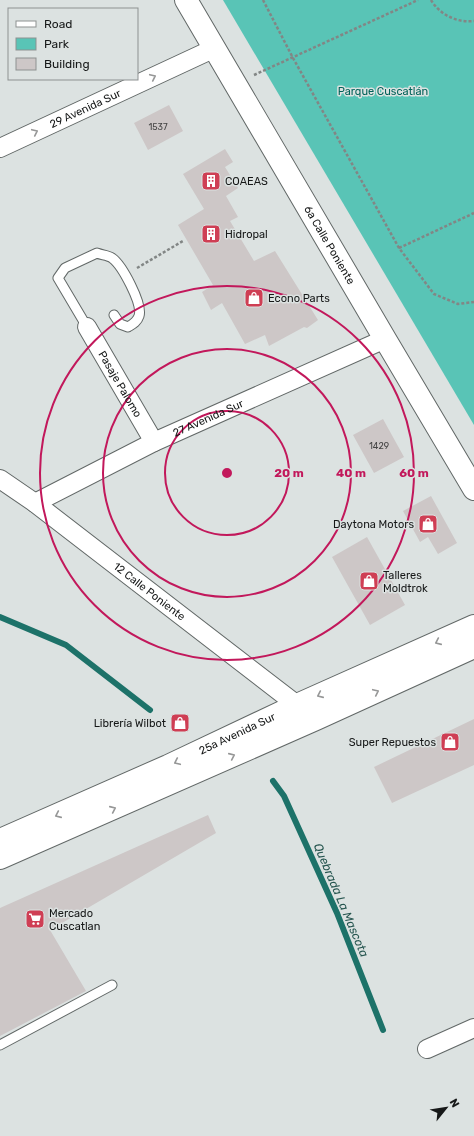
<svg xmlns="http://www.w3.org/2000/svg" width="474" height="1136" font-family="Rubik,sans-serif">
<rect width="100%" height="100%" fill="#dce2e1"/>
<path fill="#59c4b6" d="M223 0H474V425Z"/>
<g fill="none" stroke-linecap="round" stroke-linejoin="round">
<path stroke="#1d7269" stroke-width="6" d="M0 617 66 645 150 710
M273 781 284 796 337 913 383 1030"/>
</g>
<path fill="#cdc7c7" d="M169 105 183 131 148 150 134 123Z
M225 149 233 162 225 167 238 188 226 196 238 217 230 221 254 261 275 251 318 320 307 328 304 327 269 346 265 335 245 344 222 303 211 310 202 292 213 285 178 225 204 209 183 174Z
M383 419 404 457 374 473 353 435Z
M431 496 457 543 438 554 428 537 420 542 403 511Z
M367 537 405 605 370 625 332 557Z
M474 719V765L392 803 374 767Z
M208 815 216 833 50 930 86 991 0 1036V908Z"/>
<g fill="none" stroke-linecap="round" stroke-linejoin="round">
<g stroke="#626867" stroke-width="11">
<path id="service" d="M87 327 58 278 65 268 97 253C101 255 108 255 112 258 122 265 143 304 139 316 137 322 133 324 128 327L120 324 114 315
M0 1045 112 985"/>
</g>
<g stroke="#626867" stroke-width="20">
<g id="minor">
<path id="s1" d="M0 148 215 48"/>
<path id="s2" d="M87 327 154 442"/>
<path id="s3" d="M0 479 35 503 297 705"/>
<path id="s4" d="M35 503 154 442 385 339"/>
<path d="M427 1049 474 1028"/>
</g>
</g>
<g stroke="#626867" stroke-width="24">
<g id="tertiary">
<path id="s5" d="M186 0 385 339 474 489"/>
<path id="s6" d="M0 840 168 766 297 705 474 626"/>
<path d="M0 858 316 719 474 647"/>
</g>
</g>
<path stroke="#828685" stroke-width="2.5" stroke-dasharray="3 2" stroke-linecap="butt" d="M263 0 293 58 399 248 434 294 458 304 474 302
M431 0C440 15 457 23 474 21
M254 75 418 0
M399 248 474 213
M137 268 183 241"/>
<use href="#service" stroke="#fff" stroke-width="9"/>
<use href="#minor" stroke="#fff" stroke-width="18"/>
<use href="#tertiary" stroke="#fff" stroke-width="22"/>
</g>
<defs><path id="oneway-chevron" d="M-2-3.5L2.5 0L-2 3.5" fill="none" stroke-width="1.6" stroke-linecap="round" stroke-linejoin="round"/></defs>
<g stroke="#969797">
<use href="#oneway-chevron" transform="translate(153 77) rotate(-25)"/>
<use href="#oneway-chevron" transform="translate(35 132) rotate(-25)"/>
<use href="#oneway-chevron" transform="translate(438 642) rotate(156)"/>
<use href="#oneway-chevron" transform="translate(376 692) rotate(-25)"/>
<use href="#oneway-chevron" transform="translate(320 695) rotate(156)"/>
<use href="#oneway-chevron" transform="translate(232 756) rotate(-24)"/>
<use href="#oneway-chevron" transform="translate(177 762) rotate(155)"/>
<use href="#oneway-chevron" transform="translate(113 809) rotate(-24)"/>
<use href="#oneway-chevron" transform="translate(58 815) rotate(156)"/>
</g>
<g fill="none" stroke="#c2185b" stroke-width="2">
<circle cx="227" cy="473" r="62"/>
<circle cx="227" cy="473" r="124"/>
<circle cx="227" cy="473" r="187"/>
</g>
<defs>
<g id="building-square" transform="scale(1)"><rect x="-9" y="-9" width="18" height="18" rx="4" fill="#cf3e54" stroke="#dce2e1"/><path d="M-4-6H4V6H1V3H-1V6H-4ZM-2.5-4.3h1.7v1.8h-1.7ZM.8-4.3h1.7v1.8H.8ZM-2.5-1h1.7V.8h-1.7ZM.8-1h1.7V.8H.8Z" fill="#fff"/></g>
<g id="shop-square" transform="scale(1)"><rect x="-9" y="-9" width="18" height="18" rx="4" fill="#cf3e54" stroke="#dce2e1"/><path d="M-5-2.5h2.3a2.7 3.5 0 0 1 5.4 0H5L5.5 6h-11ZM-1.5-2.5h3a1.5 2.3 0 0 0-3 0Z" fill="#fff"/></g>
<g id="supermarket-square" transform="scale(1)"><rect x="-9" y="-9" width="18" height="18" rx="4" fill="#cf3e54" stroke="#dce2e1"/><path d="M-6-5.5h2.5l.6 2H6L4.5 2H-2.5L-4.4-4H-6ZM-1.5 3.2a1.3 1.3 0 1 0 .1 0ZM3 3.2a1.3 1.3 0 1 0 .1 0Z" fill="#fff"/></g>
</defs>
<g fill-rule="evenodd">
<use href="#building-square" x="211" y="181"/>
<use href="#building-square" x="211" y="234"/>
<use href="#shop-square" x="254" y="298"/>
<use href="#shop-square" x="428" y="524"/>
<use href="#shop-square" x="369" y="581"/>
<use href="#shop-square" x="180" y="723"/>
<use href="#shop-square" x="450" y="742"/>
<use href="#supermarket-square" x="35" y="919"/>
</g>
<g text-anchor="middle" stroke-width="3" stroke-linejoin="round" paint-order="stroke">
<g font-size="9" fill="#444">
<text x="158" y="130">1537</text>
<text x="379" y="449">1429</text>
</g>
<g font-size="11" fill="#006259" stroke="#dce2e1">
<text x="383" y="95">Parque Cuscatlán</text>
</g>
<g font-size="11" fill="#161818" stroke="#dce2e1">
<text dy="4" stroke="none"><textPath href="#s1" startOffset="94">29 Avenida Sur</textPath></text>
<text dy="4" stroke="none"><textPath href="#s5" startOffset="284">6a Calle Poniente</textPath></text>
<text dy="4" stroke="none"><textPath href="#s2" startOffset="66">Pasaje Palomo</textPath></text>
<text dy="4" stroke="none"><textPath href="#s4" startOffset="193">27 Avenida Sur</textPath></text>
<text dy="4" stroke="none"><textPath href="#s3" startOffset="187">12 Calle Poniente</textPath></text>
<text dy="4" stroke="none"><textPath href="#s6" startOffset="260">25a Avenida Sur</textPath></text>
</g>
<g font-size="11" fill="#161818" stroke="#dce2e1" text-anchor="start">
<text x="225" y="185">COAEAS</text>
<text x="225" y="238">Hidropal</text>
<text x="268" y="302">Econo Parts</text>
<text x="414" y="528" text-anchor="end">Daytona Motors</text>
<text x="383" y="579">Talleres<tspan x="383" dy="13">Moldtrok</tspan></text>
<text x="166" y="727" text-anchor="end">Librería Wilbot</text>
<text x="436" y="746" text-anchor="end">Super Repuestos</text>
<text x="49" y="917">Mercado<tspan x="49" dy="13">Cuscatlan</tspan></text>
</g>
<g font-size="12" font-style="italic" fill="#275650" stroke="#dce2e1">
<text transform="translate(341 900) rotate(67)" y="4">Quebrada La Mascota</text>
</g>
</g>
<circle cx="227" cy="473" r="6" fill="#c2185b" stroke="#dce2e1" stroke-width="2"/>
<g font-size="12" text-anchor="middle" font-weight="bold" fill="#c2185b" stroke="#dce2e1" stroke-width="3" stroke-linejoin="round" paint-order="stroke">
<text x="289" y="477">20 m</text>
<text x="351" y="477">40 m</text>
<text x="414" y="477">60 m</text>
</g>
<rect x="8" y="8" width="130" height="72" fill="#dce2e1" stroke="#8d9191"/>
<rect x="16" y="21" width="20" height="6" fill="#ffffff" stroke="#8d9191"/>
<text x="44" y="28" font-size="12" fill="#161818">Road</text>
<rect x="16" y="38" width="20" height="12" fill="#59c4b6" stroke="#8d9191"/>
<text x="44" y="48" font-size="12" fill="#161818">Park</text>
<rect x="16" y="58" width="20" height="12" fill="#cdc7c7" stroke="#8d9191"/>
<text x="44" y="68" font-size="12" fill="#161818">Building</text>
<g transform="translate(446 1108) rotate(60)" stroke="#dce2e1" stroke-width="3" paint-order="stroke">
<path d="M0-3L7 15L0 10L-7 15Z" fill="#161818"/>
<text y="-6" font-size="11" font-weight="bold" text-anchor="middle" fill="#161818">N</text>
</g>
</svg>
